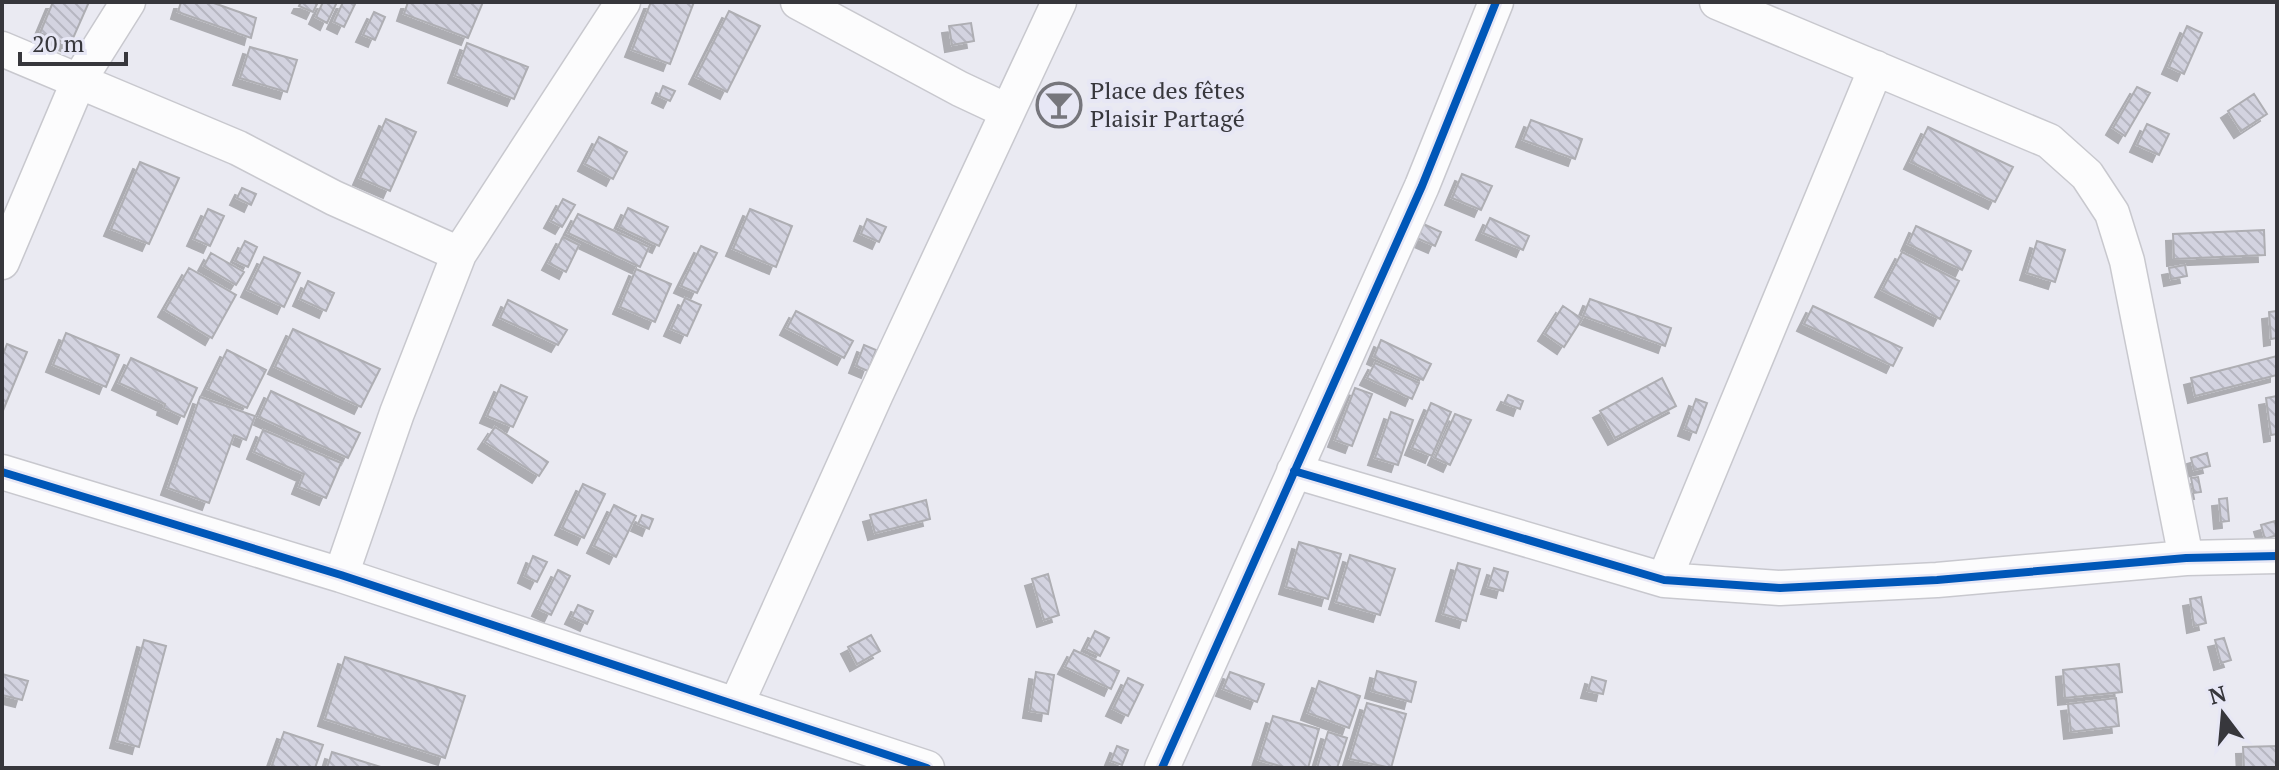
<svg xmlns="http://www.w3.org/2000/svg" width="2279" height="770" font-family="'PT Serif',serif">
<defs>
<pattern id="building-back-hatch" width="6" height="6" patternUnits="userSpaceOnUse" patternTransform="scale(2)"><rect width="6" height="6" fill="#d3d3e0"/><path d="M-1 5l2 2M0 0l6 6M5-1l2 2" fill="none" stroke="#b6b6c1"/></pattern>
<filter id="shadow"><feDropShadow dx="-7" dy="7" stdDeviation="0" flood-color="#0004"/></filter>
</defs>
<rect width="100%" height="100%" fill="#eaeaf2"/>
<path fill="url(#building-back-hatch)" stroke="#aeaeb3" stroke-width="2" filter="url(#shadow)" d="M53 2H89L70 45 40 33Z
M181 2H211L256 18 251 38 178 12Z
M301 2H318L313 12 299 6Z
M323 2H337L327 23 316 17Z
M343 2H356L344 27 334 22Z
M408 2H483L468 38 404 14Z
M651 2H694L670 64 632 50Z
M729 11 760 26 727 92 696 77Z
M374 12 385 17 375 40 363 35Z
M971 23 974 41 952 45 949 26Z
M2187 26 2202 33 2184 74 2169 67Z
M467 43 528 67 514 99 455 76Z
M250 47 297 60 287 92 240 78Z
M663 86 675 91 670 101 659 96Z
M2137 87 2150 93 2125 136 2113 128Z
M2254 94 2267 114 2241 131 2228 111Z
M386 119 416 132 390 191 360 178Z
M1531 120 1582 139 1575 159 1523 140Z
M2147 124 2169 134 2159 155 2137 145Z
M1928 127 2013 167 1995 202 1911 162Z
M599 137 627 152 613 179 585 164Z
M140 162 179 178 149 244 111 229Z
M1462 174 1492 186 1481 210 1452 198Z
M242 188 256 194 251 205 237 198Z
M563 199 575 205 562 227 551 221Z
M628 208 668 227 659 246 619 227Z
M208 209 224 216 210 246 194 239Z
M750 209 792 226 776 267 733 249Z
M578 214 649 247 640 267 568 233Z
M1490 218 1529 236 1523 250 1483 233Z
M867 219 886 227 879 242 861 234Z
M1419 222 1441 232 1435 246 1412 236Z
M1916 226 1971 251 1962 270 1908 244Z
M2264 230 2265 255 2174 259 2173 234Z
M563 237 579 245 566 272 549 263Z
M245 241 257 247 248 267 235 261Z
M2037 241 2065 250 2055 282 2027 273Z
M701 246 717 253 697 293 681 286Z
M1902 252 1959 281 1940 319 1882 290Z
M211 253 244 272 236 285 204 266Z
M264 257 300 273 284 307 248 290Z
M2185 265 2187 276 2171 279 2169 268Z
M189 268 236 295 212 338 165 310Z
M636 269 671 284 655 322 620 307Z
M308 281 334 293 326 311 300 299Z
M685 298 701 305 687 336 671 329Z
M1590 299 1671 328 1665 346 1583 316Z
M508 300 567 330 558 345 500 318Z
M1563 306 1582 319 1564 347 1545 334Z
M1813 306 1902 348 1893 366 1804 324Z
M796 311 853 341 844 358 787 328Z
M2277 311V338L2271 339 2269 312Z
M293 329 380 369 361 407 275 367Z
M66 333 119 355 106 387 53 365Z
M1381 340 1431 364 1423 380 1374 357Z
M7 344 27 352 2 413V357Z
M864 345 876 350 868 371 856 366Z
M227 350 266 370 247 408 208 389Z
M2277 356V375L2195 396 2191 378Z
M131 358 197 388 184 417 164 408 165 404 119 383Z
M1375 363 1419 383 1412 399 1367 378Z
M1662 378 1676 406 1615 438 1600 411Z
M501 385 527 397 513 427 487 416Z
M1355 388 1372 394 1352 446 1335 440Z
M271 391 360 433 348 458 259 417Z
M1508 395 1523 401 1520 409 1504 403Z
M2277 396V434L2271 435 2266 398Z
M200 397 255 416 246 440 234 435 209 503 168 488Z
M1696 399 1707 403 1696 433 1685 429Z
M1431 403 1451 412 1432 456 1412 448Z
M1391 412 1413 420 1398 465 1375 458Z
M1455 414 1471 420 1450 465 1435 458Z
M495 427 548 462 539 476 485 442Z
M263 430 341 463 326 498 299 487 304 474 254 452Z
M2207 453 2210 466 2194 470 2191 458Z
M2198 477 2201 492 2194 493 2191 478Z
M583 484 605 494 584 538 562 528Z
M2227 498 2229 521 2221 522 2219 499Z
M926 500 930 519 875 533 870 515Z
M614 505 636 516 616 557 594 546Z
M642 515 653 519 649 529 638 524Z
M2275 521 2277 535 2265 539 2261 525Z
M1299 542 1341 554 1328 599 1286 587Z
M1350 555 1395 569 1380 615 1336 602Z
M533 556 547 562 537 582 525 576Z
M1458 563 1480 569 1466 621 1443 614Z
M1494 568 1508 572 1503 591 1488 587Z
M558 570 570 576 551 615 539 609Z
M1048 574 1059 615 1044 620 1032 579Z
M2201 597 2206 623 2194 626 2190 599Z
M578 605 593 611 587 624 572 617Z
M1095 631 1109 638 1100 656 1086 649Z
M871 635 880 651 857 664 848 647Z
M2224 638 2231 660 2221 663 2215 640Z
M144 640 166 646 139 747 117 741Z
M1074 650 1119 671 1111 689 1065 667Z
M345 657 465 696 445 758 325 719Z
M2119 664 2122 692 2065 698 2063 670Z
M1377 671 1416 682 1411 702 1372 691Z
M1036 672 1054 675 1048 714 1030 711Z
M1230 672 1264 684 1257 702 1223 689Z
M2 674 28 681 22 700 2 695Z
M1592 677 1606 681 1603 694 1588 691Z
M1128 678 1143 685 1128 716 1113 709Z
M1319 681 1360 696 1349 728 1308 713Z
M2116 698 2119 726 2071 732 2068 704Z
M1367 703 1406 714 1391 768 1350 759Z
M1273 716 1319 729 1308 768H1287L1259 760Z
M284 732 323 745 315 768H271Z
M1328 732 1347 738 1337 768H1317Z
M1117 746 1128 750 1122 765 1111 761Z
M2277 746V768H2244L2243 747Z
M332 752 384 768H327Z"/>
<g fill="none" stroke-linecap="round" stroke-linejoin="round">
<g stroke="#c8c8ce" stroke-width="37">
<path id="minor" d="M798 2 960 89 1007 111
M1717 2 2049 141 2087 175 2112 213 2127 261 2186 558
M2 49 238 148 334 198 459 254
M2 262 79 80 128 2
M1294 471 1664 580 1780 588 1937 580 2186 558 2277 556
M2 472 341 575 927 768
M341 575 397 413 459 254 623 2
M1664 580 1876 68
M736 705 876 394 1059 2
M1162 768 1422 186 1496 2"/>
</g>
<use href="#minor" stroke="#fcfcfd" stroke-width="34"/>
<g stroke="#e7e7f5" stroke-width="13">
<path id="cycleway" d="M1294 471 1664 580 1780 588 1937 580 2186 558 2277 556
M2 472 341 575 927 768
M1162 768 1422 186 1496 2"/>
</g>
<use href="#cycleway" stroke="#0057b8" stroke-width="8"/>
</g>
<defs>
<g id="bar-ring" transform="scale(2.3)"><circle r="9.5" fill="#e7e7f5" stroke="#76767c" stroke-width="1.5"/><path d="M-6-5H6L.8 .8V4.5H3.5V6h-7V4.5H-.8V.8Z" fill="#76767c"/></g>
</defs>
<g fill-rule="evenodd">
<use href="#bar-ring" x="1059" y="105"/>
</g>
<g text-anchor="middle" stroke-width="8" stroke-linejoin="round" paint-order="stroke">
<g font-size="24" fill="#37373c" stroke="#e7e7f5" text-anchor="start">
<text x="1090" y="99">Place des fêtes<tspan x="1090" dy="28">Plaisir Partagé</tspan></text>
</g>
</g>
<rect width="2279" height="770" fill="none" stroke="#37373c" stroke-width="8"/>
<g transform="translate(2223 714) rotate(344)" stroke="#e7e7f5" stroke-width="6" paint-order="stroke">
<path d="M0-6L14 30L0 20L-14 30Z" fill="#37373c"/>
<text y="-12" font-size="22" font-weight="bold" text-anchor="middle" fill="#37373c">N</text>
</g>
<path d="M20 52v12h106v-12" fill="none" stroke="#37373c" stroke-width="4"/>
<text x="32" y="52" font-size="24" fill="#37373c" stroke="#e7e7f5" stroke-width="6" paint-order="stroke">20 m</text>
</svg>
